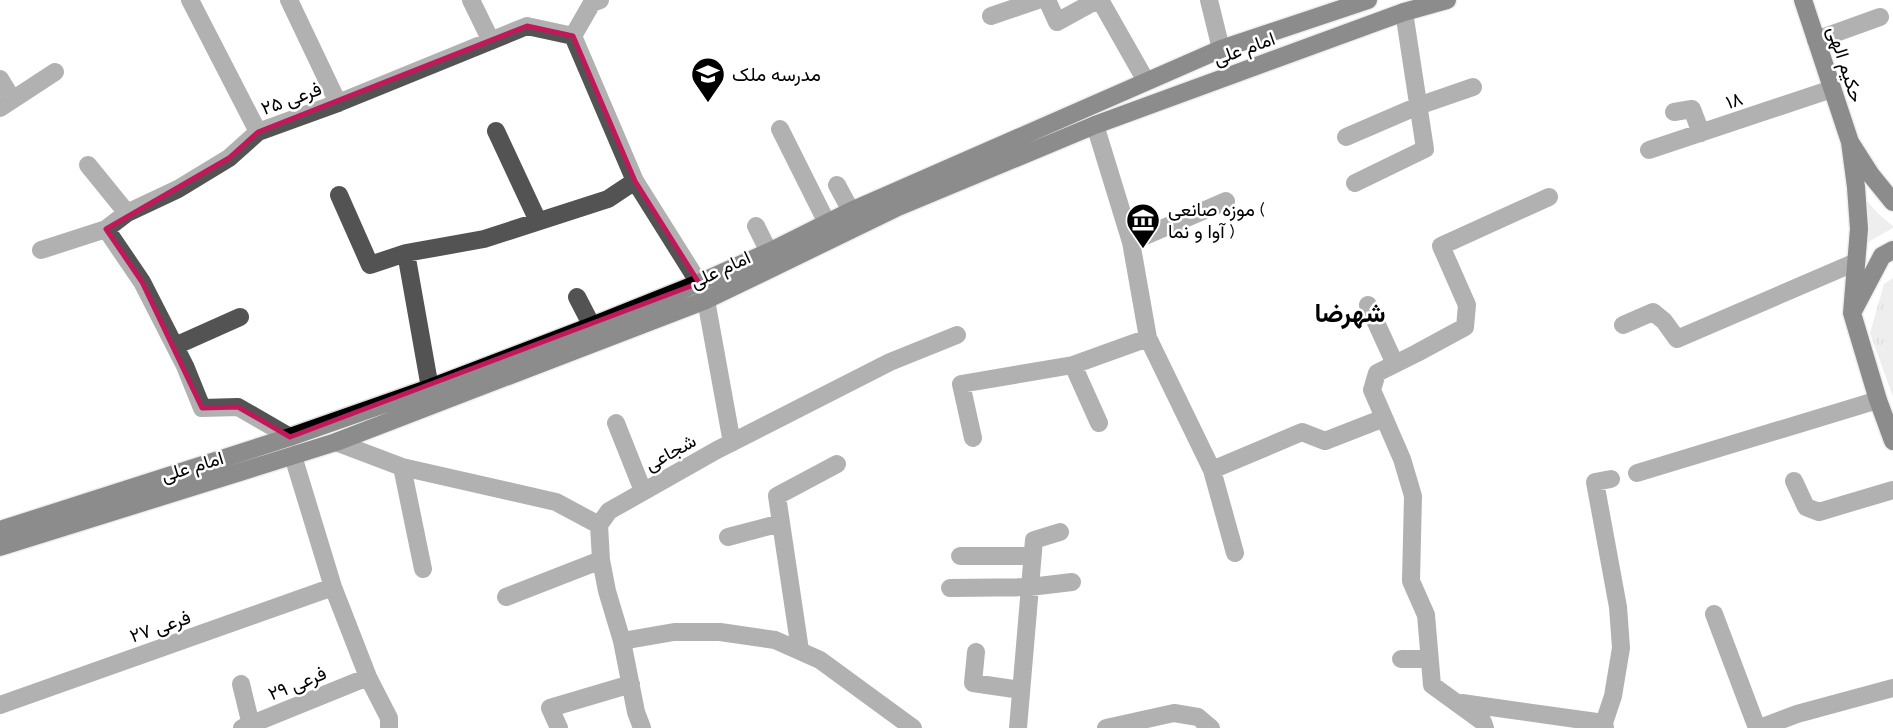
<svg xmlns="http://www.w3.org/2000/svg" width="1893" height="728" font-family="Raleway,Vazirmatn,sans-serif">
<defs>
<pattern id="park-tufts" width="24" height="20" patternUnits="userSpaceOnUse" patternTransform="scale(1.75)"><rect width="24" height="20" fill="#dadada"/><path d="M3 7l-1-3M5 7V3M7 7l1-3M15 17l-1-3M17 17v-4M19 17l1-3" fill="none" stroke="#b9b9b9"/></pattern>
</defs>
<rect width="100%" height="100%" fill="#fff"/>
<path fill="#dadada" d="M1862 194C1871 207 1880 216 1893 226V228L1870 241 1861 255Z"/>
<path fill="url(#park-tufts)" d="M1893 278V397L1870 333 1884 284Z"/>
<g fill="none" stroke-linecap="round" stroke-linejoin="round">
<g stroke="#dbdbdb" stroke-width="21">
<path id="major" d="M1803 0 1850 142
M1893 250 1882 256 1852 313 1878 400 1893 441
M1852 313 1859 229 1856 187 1850 142 1871 175 1893 202
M0 530 290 437 430 388 592 326 699 283 769 252 851 211 1221 49 1368 0
M0 547 336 442 706 300 898 207 1095 125 1404 12 1447 0"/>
</g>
<path stroke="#535353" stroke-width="18" d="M190 0 258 132
M289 0 338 103
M471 0 491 41
M1047 0 1057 22 1097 0
M1100 0 1146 81
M1209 0 1221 49
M991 16 1038 0
M1816 40 1880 17
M0 79 12 99
M0 108 55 72
M1674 112 1692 109 1701 133
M1095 125 1131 242 1148 338 1212 470 1235 553
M780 129 827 223
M496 131 538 221
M1346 137 1418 106 1473 87
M1649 150 1832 89
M88 165 127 213
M635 181 699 283
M1355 183 1425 149 1404 12
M837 185 851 211
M339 195 370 265 406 253
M756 226 769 252
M106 229 142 282 185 366 202 408 238 407 290 437
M1131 242 1226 201
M41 250 106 229 127 213 178 189 229 158 258 132 338 103 527 26 573 36
M577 297 592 326
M706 300 732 443
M1368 305 1395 364
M1623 325 1653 312 1664 321 1677 339 1856 262
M175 346 240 317
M1073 365 1099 423
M430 388 406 253 484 239 608 199 635 181 573 36 592 3 600 0
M616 423 643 491
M973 438 961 384 1073 365 1148 338
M336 442 402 467 556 502 599 525
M293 456 333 587 368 677 389 718V728
M402 467 423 569
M1212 470 1302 432 1325 441 1384 418
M1637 473 1878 400
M1794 481 1806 507 1819 512 1893 490
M728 537 781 523
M960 556H1032
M950 588 1030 587 1072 582
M506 597 601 560
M1714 614 1757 728
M622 641 674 632H720L775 640 820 660 913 728
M800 650 777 496 837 464
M976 652 973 683 1021 690
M1401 659H1429
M241 684 251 725
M1462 703 1604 723
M0 705 333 587
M242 728 368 677
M559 728 550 708 631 684
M642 728 636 712 622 641 607 591 601 560 599 525 609 511 717 450 890 362 957 335
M1018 728 1034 540 1060 532
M1106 728 1174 713 1198 717 1211 728
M1485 728 1483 722 1432 685 1426 615 1411 581 1413 496 1402 459 1372 390 1377 373 1417 353 1465 327 1467 305 1441 246 1549 197
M1605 728 1604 723 1613 696 1621 648 1618 607 1595 482 1611 479
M1760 728 1797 714 1893 688"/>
<use href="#major" stroke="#000" stroke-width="18"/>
</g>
<path d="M0 0H1893V728H0ZM527 26 573 36 635 181 699 283 290 437 238 407 202 408 142 282 106 229 229 158 258 132Z" fill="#fff" fill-opacity=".55" fill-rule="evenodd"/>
<path fill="none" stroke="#c2185b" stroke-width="5" stroke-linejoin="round" d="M527 26 573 36 635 181 699 283 290 437 238 407 202 408 142 282 106 229 229 158 258 132Z"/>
<defs>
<g id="school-pin" transform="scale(1.75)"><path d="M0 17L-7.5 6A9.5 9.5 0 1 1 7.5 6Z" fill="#000" stroke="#fff"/><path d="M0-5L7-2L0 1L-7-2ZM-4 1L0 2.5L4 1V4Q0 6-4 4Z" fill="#fff"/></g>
<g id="museum-pin" transform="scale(1.75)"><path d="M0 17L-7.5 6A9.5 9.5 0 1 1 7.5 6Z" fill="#000" stroke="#fff"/><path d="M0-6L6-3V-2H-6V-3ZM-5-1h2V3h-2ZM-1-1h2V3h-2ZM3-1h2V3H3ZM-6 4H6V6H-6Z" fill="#fff"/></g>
</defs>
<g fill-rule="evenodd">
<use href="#school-pin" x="708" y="74"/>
<use href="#museum-pin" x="1143" y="220"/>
</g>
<g text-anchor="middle" stroke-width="5" stroke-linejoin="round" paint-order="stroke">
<g font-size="19" fill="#000" stroke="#fff">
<text transform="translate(1244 48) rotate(-20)" y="7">امام علی</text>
<text transform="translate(1846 64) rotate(72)" y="7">حکیم الهی</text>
<text transform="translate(291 98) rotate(-20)" y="7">فرعی ۲۵</text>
<text transform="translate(1734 100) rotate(-19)" y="7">۱۸</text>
<text transform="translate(720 269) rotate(-25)" y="7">امام علی</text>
<text transform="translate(670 452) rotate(-29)" y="7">شجاعی</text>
<text transform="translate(192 466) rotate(-17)" y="7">امام علی</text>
<text transform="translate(160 626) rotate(-19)" y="7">فرعی ۲۷</text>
<text transform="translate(297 683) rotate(-22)" y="7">فرعی ۲۹</text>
</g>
<g font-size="19" fill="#000" stroke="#fff" text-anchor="start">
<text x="732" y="81">مدرسه ملک</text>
<text x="1168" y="216">موزه صانعی (<tspan x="1168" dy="22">آوا و نما )</tspan></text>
</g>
<g font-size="26" font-weight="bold" fill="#000" stroke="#fff">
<text x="1350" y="322">شهرضا</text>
</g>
</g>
</svg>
